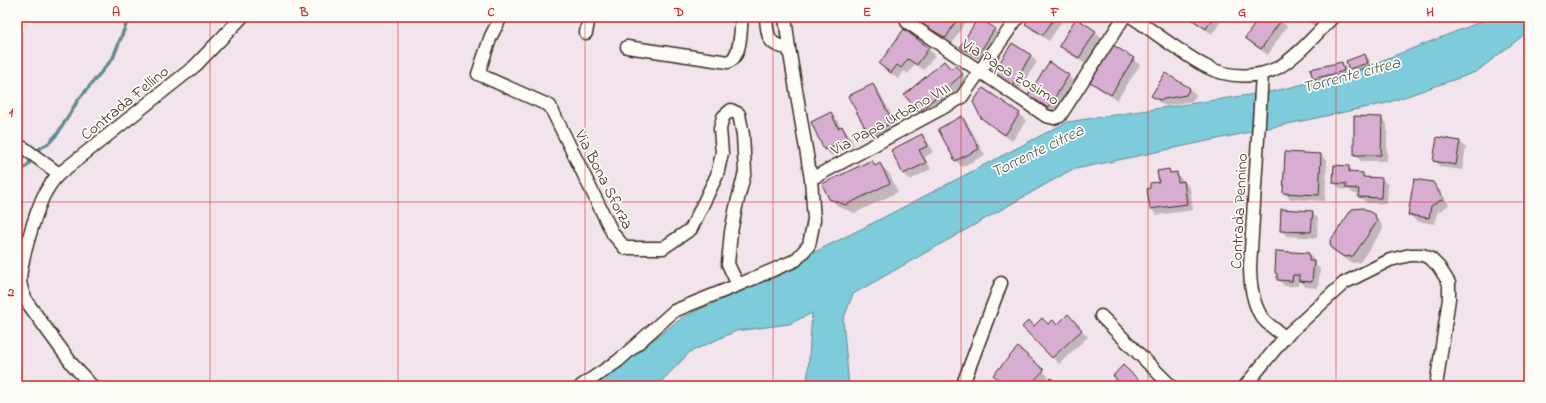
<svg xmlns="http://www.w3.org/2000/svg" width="1546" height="403" font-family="'Indie Flower',sans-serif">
<rect width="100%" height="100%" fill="#f2e4ec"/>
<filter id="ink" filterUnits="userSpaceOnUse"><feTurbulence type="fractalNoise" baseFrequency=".025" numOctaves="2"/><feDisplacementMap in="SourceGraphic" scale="8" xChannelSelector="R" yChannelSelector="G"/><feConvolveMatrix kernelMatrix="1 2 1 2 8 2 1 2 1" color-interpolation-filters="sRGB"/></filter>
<g filter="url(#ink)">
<path fill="#7dcbdb" stroke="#638b8f" d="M1493 17H1529V31L1476 72 1387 103 1071 170 853 294 843 320 849 386H807L812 313 789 324 736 331 690 352 657 386H592L682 318 863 228 1067 122 1275 91 1350 73Z"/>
<path fill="#0003" d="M918 17H968L952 44 923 26 917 20Z
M1030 17H1065L1049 41 1032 30 1026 23Z
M1187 17H1224L1212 34Z
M1252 17H1276L1287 26 1268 55 1252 44 1246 38 1254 25 1250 21Z
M1302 17H1328L1317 28Z
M994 29 1000 35 984 62 968 53 962 46Z
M1095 31 1102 38 1086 64 1066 52 1060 46Z
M1013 44 1031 56 1037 62 1018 91 1000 79Z
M928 49 935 55 924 70 915 64 908 74 904 71 898 79 880 64Z
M1365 55 1369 59 1372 67 1354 73 1350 69 1347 61Z
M1133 59 1140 65 1117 100 1098 88 1092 82Z
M1342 63 1346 67 1348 75 1318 82 1313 78Z
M951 70 961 73 969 81 926 118 905 96Z
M1165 75 1190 89 1196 95 1192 101 1166 106 1159 102 1152 96Z
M1068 76 1075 82 1055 113 1035 101 1029 95Z
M872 85 879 91 899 129 876 141 870 134Z
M983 89 1020 114 1026 121 1012 141 989 125 982 118Z
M831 114 837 120 841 128 842 127 848 133 854 145 831 156 825 149Z
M962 118 968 124 985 155 962 167 956 161 940 129Z
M1381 118 1387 124V161H1361L1355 155Z
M922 136 928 142 933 152 925 157 931 169 910 180 904 174 892 150Z
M1437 138 1460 142 1466 148 1462 170 1440 167 1434 160Z
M1321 155 1327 161 1325 201 1290 199 1284 193Z
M872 161 877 166 880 165 889 173 898 192 855 213 839 207 830 198Z
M1349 167 1356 174H1362L1366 178 1382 179 1388 185 1387 204 1366 203 1360 196V194H1354L1349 190 1341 189 1334 183Z
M1169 171 1172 174 1176 173 1190 188 1193 210 1157 215 1151 209 1160 183Z
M1432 183 1439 189 1449 205 1437 213 1435 224 1416 221 1409 214Z
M1312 212 1318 218 1317 238 1287 236 1281 230Z
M1375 216 1381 223 1383 229 1360 262 1352 263 1338 254 1332 248Z
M1309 254 1315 261V264L1320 269 1318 288 1306 287 1299 280 1298 286H1284L1278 279V276L1276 273Z
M1068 316 1088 337 1059 364 1024 327 1057 326Z
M1043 371 1049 377 1041 386H1006Z"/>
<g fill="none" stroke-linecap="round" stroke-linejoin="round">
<path stroke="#638b8f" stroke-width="3.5" d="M17 174 27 166 39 149 49 143 58 133 78 100 113 58 129 17"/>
</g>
<path fill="#d7add2" stroke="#3b2a1e" d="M917 17H958L946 38 915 20Z
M1029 17H1055L1043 35 1025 24Z
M1188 17H1213L1206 29Z
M1252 17H1278L1282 19 1261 49 1245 38 1254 25 1249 21Z
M978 18 995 28 977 57 960 47Z
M1076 18 1096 31 1079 58 1059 46Z
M904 29 929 48 917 65 908 59 901 68 897 65 891 73 879 64Z
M1012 43 1031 55 1012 86 993 73Z
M1113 45 1134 58 1111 95 1090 82Z
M1365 54 1368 63 1349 69 1346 61Z
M944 61 951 69 955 65 963 74 919 112 904 95Z
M1049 62 1069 75 1048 108 1028 95Z
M1342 62 1344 71 1313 79 1310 69Z
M1165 73 1190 88 1186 95 1159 100 1151 96Z
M873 84 893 122 869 135 848 96Z
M983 88 1020 113 1005 135 981 118 973 102Z
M831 112 838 128 842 126 848 139 824 150 811 122Z
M962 116 979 149 955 161 938 129Z
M1354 116 1382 117 1381 155H1354Z
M922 134 928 146 919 150 926 163 903 174 891 150Z
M1437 137 1460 141 1456 165 1433 161Z
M1285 152 1321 154 1319 195 1283 193Z
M872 160 875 166 880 163 890 183 846 205 829 199 822 184Z
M1334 165 1349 166V172L1363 173V177L1382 178 1381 198 1358 197 1359 189 1346 188V184L1333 183Z
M1169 169 1170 173 1177 172 1178 182 1184 181 1187 204 1150 209 1147 189 1150 188V183L1159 182 1157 171Z
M1414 179 1433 182 1443 199 1431 206 1429 218 1408 215Z
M1363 208 1375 215 1377 222 1353 256 1344 257 1331 248 1330 241 1352 209Z
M1281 209 1313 211 1311 232 1280 231Z
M1276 251 1309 253V261H1314L1312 282 1299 281V275H1293L1292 281 1277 280V274L1275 273Z
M1068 314 1082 330 1052 358 1022 327 1029 320 1034 326 1042 318 1048 324 1053 320 1057 325Z
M1018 347 1044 370 1029 386H1006L993 375Z
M1123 365 1143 384 1141 386H1111L1117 379 1113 376Z
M1051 378 1060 386H1043Z
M1101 381 1106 386H1096Z"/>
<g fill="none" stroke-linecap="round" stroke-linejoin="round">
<g stroke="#3b2a1e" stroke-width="15">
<path id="minor" d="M501 17 491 36 478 74 550 106 613 234 625 248H663L691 229 717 175 722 153 720 129 723 117 731 110 739 114 743 135 745 172 736 207 731 232 728 264 738 285 796 260 809 245 814 220 811 179 789 48 785 17
M766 17C767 36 768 46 789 48
M1132 17C1156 33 1180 52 1205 66 1227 78 1258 79 1279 67 1298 56 1317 33 1333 17
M907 22 1046 116 1054 118 1060 116 1124 17
M586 33 589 17
M627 47 728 62C742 57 740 30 742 17
M1262 74 1250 266C1250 284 1252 301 1261 316 1266 324 1278 331 1285 337
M17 147 24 148 59 174 195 66 242 17
M59 174C52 181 47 189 43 197 35 215 20 263 20 281 21 290 24 297 29 305L72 364 92 386
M811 179 961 98 1018 17
M1101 316 1171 386
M581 386 618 361 674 311 738 285
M964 386 963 384 1001 283
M1245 386 1285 337 1344 283 1390 260 1410 255H1423L1431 259 1439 267 1449 283V299L1436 386"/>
</g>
<use href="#minor" stroke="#fdfcf7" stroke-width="12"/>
</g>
</g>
<path fill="none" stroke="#d62828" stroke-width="1" stroke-opacity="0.55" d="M210 17V386M398 17V386M585 17V386M773 17V386M961 17V386M1148 17V386M1336 17V386M17 202H1529"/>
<g text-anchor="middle" stroke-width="3.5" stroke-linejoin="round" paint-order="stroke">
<g font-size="16" fill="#3b2a1e" stroke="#fdfcf7">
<text transform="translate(1011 71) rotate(32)" y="6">Via Papa Zosimo</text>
<text transform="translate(124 102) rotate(-39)" y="6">Contrada Fellino</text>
<text transform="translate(890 118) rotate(-29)" y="6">Via Papa Urbano VIII</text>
<text transform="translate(605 179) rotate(63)" y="6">Via Bona Sforza</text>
<text transform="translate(1238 211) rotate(-87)" y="6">Contrada Pennino</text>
</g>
<g font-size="17" font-style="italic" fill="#4f5a57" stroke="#fdfcf7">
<text transform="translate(1351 74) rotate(-15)" y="6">Torrente citrea</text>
<text transform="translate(1037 150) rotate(-26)" y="6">Torrente citrea</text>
</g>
</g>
<rect width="1546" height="403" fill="none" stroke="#fdfcf7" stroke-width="44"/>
<rect x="22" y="22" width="1502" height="359" fill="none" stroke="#d62828" stroke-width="1.5"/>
<g font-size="13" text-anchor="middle" font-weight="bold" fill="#d62828">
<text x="116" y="16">A</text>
<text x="304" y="16">B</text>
<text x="491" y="16">C</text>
<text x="679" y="16">D</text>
<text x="867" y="16">E</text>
<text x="1055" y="16">F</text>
<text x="1242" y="16">G</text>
<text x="1430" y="16">H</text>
<text x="11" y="116">1</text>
<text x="11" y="296">2</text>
</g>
</svg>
